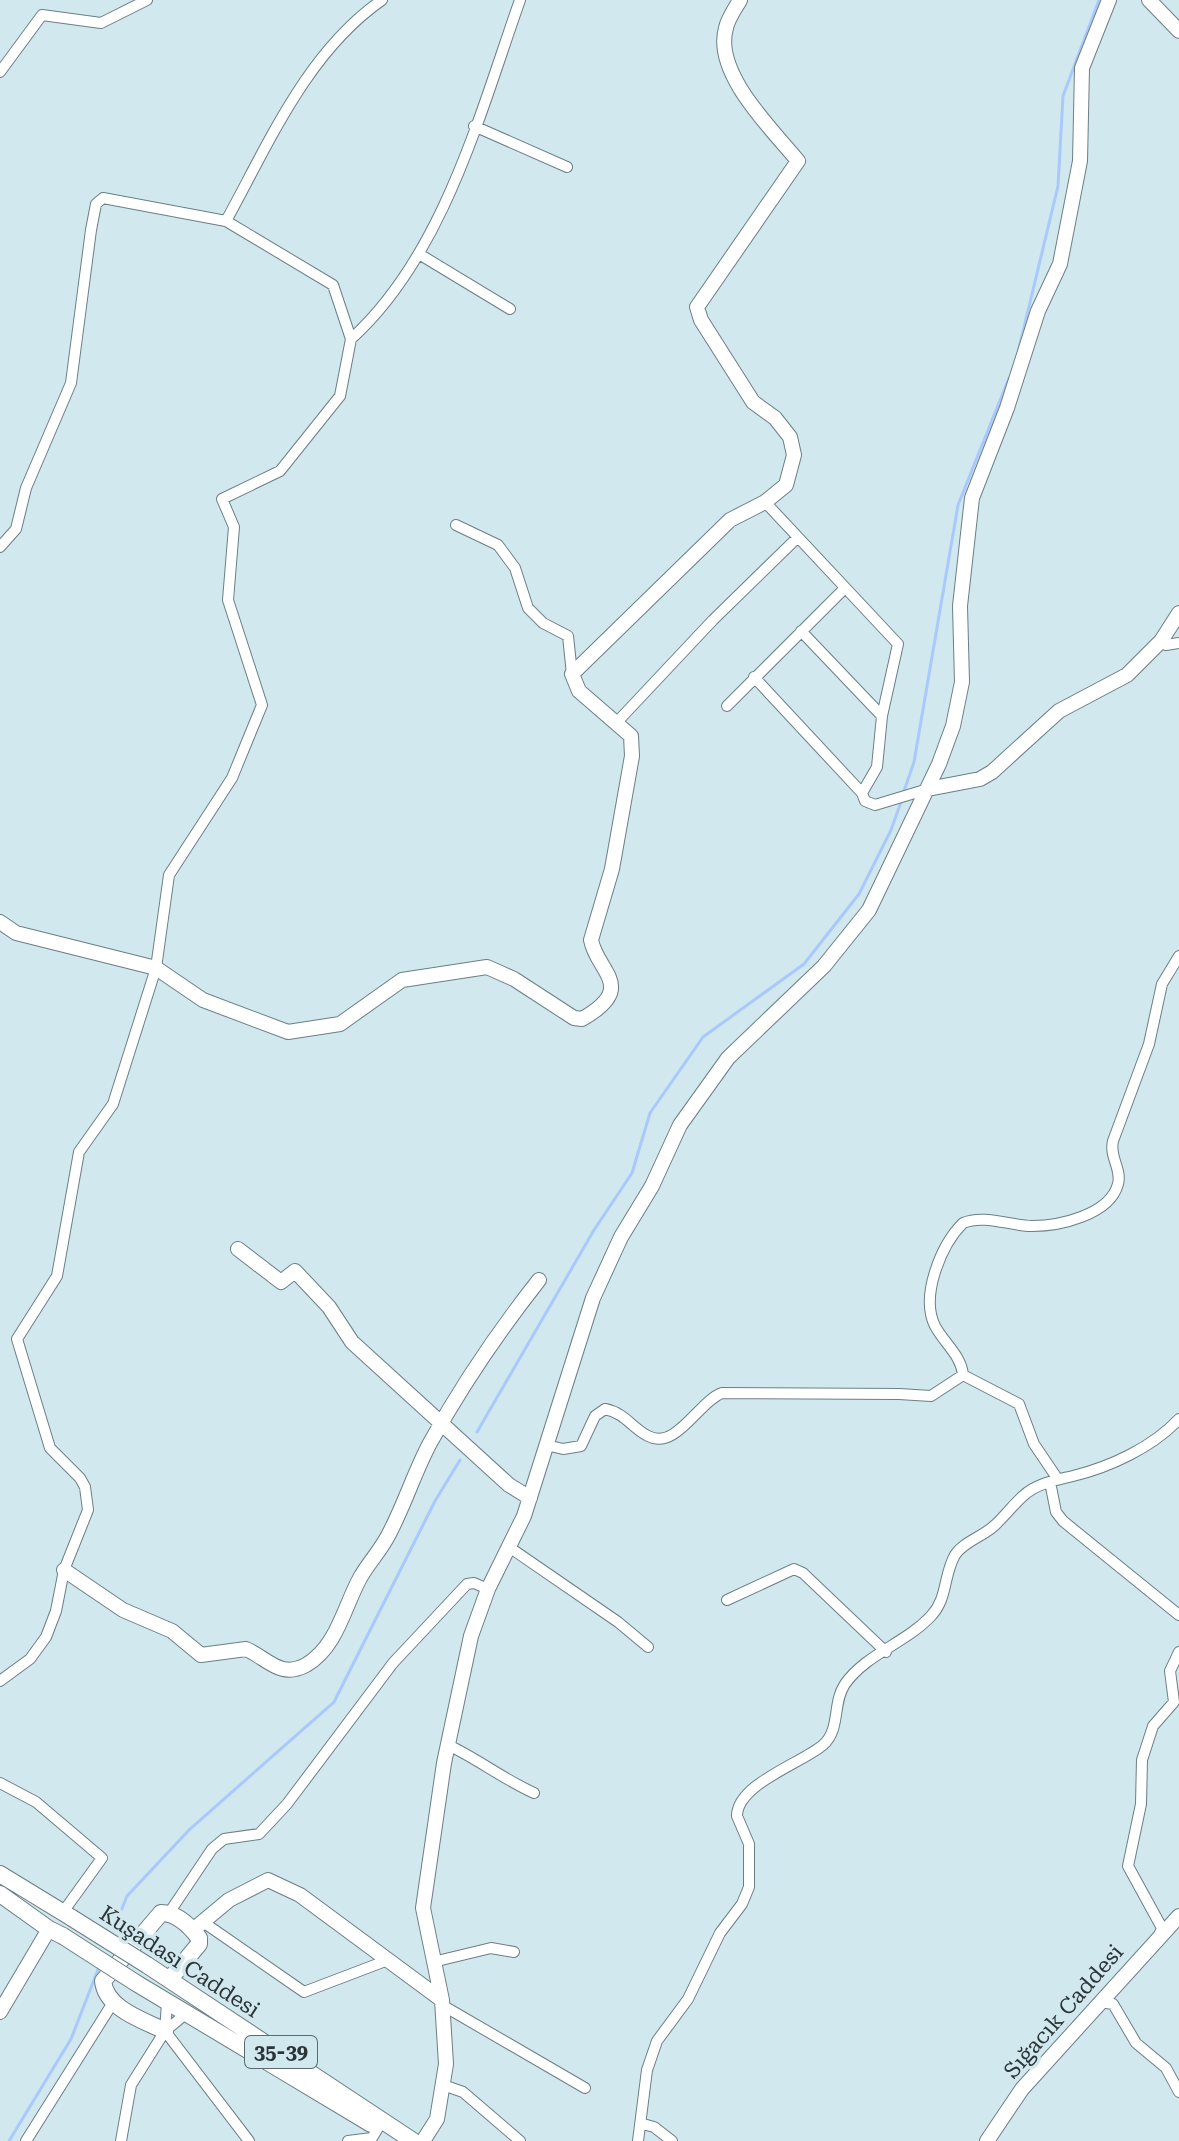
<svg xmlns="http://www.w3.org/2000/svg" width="1179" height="2141" font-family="'Roboto Serif',serif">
<rect width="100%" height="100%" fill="#d1e8ee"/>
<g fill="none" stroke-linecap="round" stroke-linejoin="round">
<path stroke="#a9c9fe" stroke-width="3" d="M1019 348 1058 186 1063 96 1099 0
M904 791 914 762 958 505 1009 378
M477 1432 594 1230 632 1173 650 1113 703 1037 804 964 859 894 891 830 901 802
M115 1926 127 1896 190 1829 334 1702 435 1501 460 1460
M9 2141 71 2039 99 1967"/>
<g stroke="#6b7f85" stroke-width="12">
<path id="street" d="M0 72 42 15 101 23 147 0
M474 126 567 167
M226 221C269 143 307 52 382 0
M419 254 510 309
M351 339C443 256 480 113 520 0
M765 502 898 644 882 716 877 767 862 793
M456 525 498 545 515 568 528 608 543 623 568 636 572 674
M0 547 16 529 26 488 71 383 91 230 96 204 103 198 226 221 333 285 351 339 340 396 280 471 222 499 234 527 228 600 262 705 232 778 169 875 156 968 113 1104 79 1152 57 1276 17 1339 50 1448 80 1478 85 1487 88 1510 64 1570 56 1611 46 1637 30 1659 0 1681
M801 631 882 716
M1161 641 1166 645 1179 643
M754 677 862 793 865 801 875 805 928 789
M727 706 845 588
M618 721 713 620 797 538
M546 1445 563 1449 581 1446 595 1416 605 1409C625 1413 632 1428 648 1436 676 1451 699 1401 722 1393L899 1394 931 1396 963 1375
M1057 1478 1034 1444 1019 1404 963 1375C961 1355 944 1343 935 1326 920 1296 941 1245 963 1223 984 1214 1011 1226 1032 1226 1059 1226 1110 1215 1118 1184 1122 1169 1109 1157 1113 1141L1149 1044 1162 984 1179 956
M1050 1482 1056 1512 1063 1521 1179 1615
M509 1547 618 1622 648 1647
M727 1600 794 1569 803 1573 886 1652
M448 1745C478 1759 503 1779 534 1793
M0 1783 36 1802 102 1858 63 1912
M169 1913 212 1849 224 1839 259 1834 287 1804 393 1663 467 1584 474 1583 488 1589
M203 1922 304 1992 388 1960
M1159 1935 1162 1928 1128 1866 1141 1804 1142 1760 1153 1726 1174 1702 1170 1671 1179 1652
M433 1962 491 1948 514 1952
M1100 2002 1113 2004 1136 2043 1166 2068 1179 2092
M442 2005 585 2088
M165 2031 249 2141
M165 2031 167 2003
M443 2085 463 2092 520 2141
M643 2124 654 2127 672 2141
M26 2141 114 2001
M121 2141 131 2085 165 2031 188 2012
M348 2141 372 2138 378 2128
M638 2141 647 2070 657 2041 688 1999 720 1933 742 1904 749 1887V1844L737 1816C737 1784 802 1763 823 1745 841 1729 832 1703 845 1684 866 1654 906 1643 931 1616 948 1598 943 1576 955 1555 963 1542 982 1537 994 1526 1004 1517 1013 1505 1023 1496 1037 1483 1057 1480 1073 1476 1110 1467 1153 1447 1179 1419"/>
</g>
<g stroke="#6b7f85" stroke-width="16">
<path id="secondary" d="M1149 0 1179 31
M928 789 980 779 992 772 1059 711 1127 675 1161 641 1179 613
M0 922 16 933 156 968 203 1000 288 1032 340 1024 402 980 487 967 514 979 574 1018 582 1019C638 987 597 972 591 940L612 869 632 756 631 736 579 691 572 674 730 520 765 502 786 485 794 455 790 437 775 418 753 402 701 320 697 307 798 161C772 129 713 73 726 28 728 18 735 9 740 0
M238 1249 281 1282 295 1271 329 1307 352 1342 509 1485 530 1498
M64 1570 123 1610 172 1631 201 1655 246 1649C267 1658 280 1679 306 1665 337 1647 344 1607 360 1578 369 1562 382 1549 390 1532 405 1503 415 1471 430 1443 462 1385 498 1332 539 1280
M193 1930 229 1900 268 1880 300 1895 442 2000
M0 2012 49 1929
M423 2141 437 2119 446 2064 442 2000 423 1908 444 1763 471 1636 488 1589 524 1516 593 1298 621 1237 652 1186 680 1125 728 1058 824 966 869 910 939 764 953 726 962 682 960 606 972 498 1007 408 1038 311 1060 264 1080 161 1082 68 1109 0
M987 2141 1022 2089 1179 1916"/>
</g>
<g stroke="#6b7f85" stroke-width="18">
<path id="primary" d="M0 1874 72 1918
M0 1894 49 1929 63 1936
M147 1965 413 2141
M136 1983 371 2124
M165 2031C143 2020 106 2009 103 1981L161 1913C177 1913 190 1926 199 1938V1944L170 1979"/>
</g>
<use href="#street" stroke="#fff" stroke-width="10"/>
<use href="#secondary" stroke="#fff" stroke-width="14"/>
<use href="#primary" stroke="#fff" stroke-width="16"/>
<g stroke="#6b7f85" stroke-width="18" stroke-linecap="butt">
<path id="primary-bridge" d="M72 1918 147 1965
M63 1936 136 1983"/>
</g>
<use href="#primary-bridge" stroke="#fff" stroke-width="16"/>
</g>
<g text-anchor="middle" stroke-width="7" stroke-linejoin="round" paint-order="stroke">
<rect fill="#d1e8ee" stroke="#5d6a6d" stroke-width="2" x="245" y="2036" width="72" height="32" rx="6"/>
<g font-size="20" font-weight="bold" fill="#2b3436">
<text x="281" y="2059">35-39</text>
</g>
<g font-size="22" fill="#2b3436" stroke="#d1e8ee">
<text transform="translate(180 1961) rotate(33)" y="8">Kuşadası Caddesi</text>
<text transform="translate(1063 2011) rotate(-49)" y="8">Sığacık Caddesi</text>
</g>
</g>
</svg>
